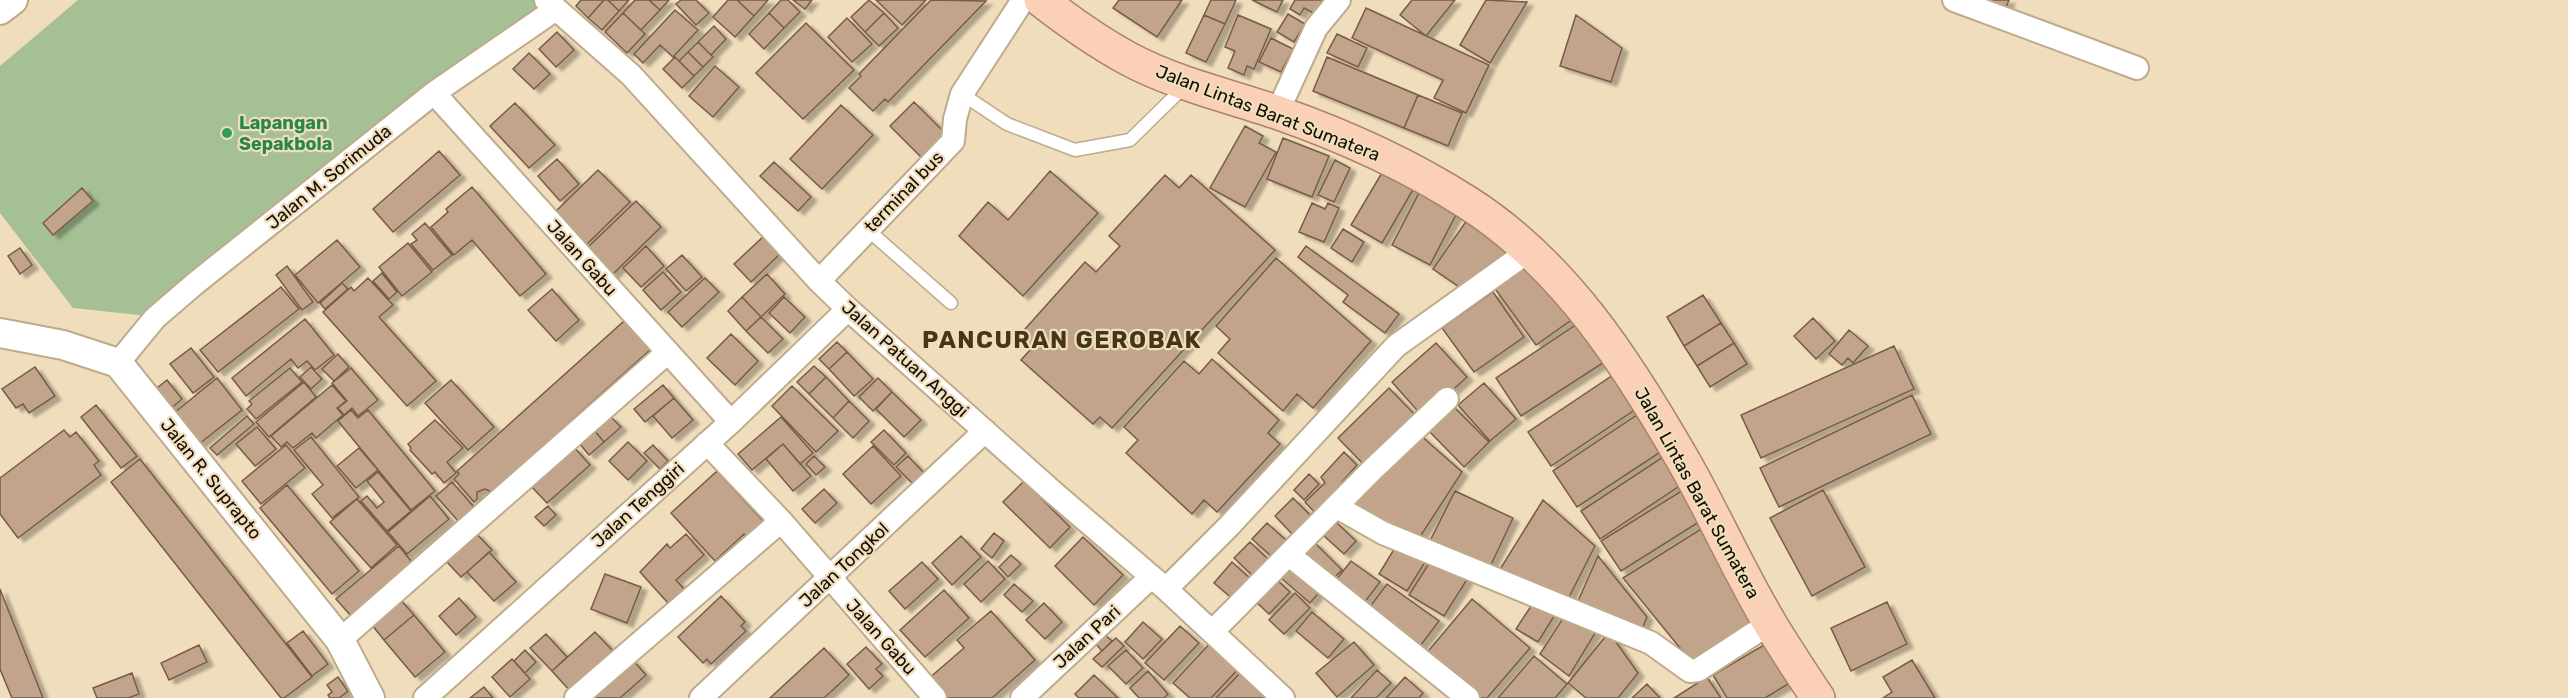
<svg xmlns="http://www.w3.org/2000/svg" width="2568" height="698" font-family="Rubik,sans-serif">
<defs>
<filter id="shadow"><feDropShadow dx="6" dy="4" stdDeviation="1.5" flood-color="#0004"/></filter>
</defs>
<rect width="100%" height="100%" fill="#f0ddbc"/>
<path fill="#a6c096" d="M78 0H546L556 9 158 317 73 308 0 213V66Z"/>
<path fill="#c2a38c" stroke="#775b46" stroke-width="1.5" filter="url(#shadow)" d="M581 0H604L588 18 576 6Z
M604 0H608L619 11 602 30 588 18Z
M608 0H629L619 11Z
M635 0H649L660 10 641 30 623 13Z
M649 0H669L660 10Z
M681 0H696L709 13 696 25 676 4Z
M728 0H737L754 16 735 37 713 17Z
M737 0H768L754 16Z
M781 0H788L800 12 784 28 769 13Z
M793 0H812L805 9Z
M869 0 884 13 865 32 851 17Z
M876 0H926L902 25Z
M931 0 986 1 888 102 885 99 873 111 849 88 861 76 859 74Z
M1119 0H1182L1157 37 1113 8Z
M1211 0H1236L1225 24 1204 15Z
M1252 0H1283L1277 12Z
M1295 0H1328L1319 16 1304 8 1300 15 1290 9Z
M1412 0H1455L1426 36 1400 15Z
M1486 0 1527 2 1490 63 1460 45Z
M1970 0H2009L2003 14Z
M1366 8 1489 65 1466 113 1434 98 1443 80 1352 38Z
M675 10 698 30 673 57 660 45 643 63 634 54Z
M623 13 645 34 627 53 605 32Z
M769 13 784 28 764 49 749 34Z
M884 13 898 28 879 46 865 32Z
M1288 14 1305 24 1294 42 1277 32Z
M1204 15 1225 24 1206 62 1186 53Z
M1238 15 1271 29 1254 69 1247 66 1244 75 1228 68 1235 51 1225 47Z
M1576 15 1622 48 1611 82 1560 66Z
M847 18 872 44 852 62 828 37Z
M806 23 854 70 803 119 756 73Z
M714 26 726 39 711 55 698 42Z
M557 32 574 50 556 67 539 49Z
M1337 34 1367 48 1358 67 1327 53Z
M1271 38 1293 49 1281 72 1259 62Z
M698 42 713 57 703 67 688 52Z
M688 52 703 67 694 76 679 61Z
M529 53 550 74 534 89 513 69Z
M675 57 694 76 682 88 663 69Z
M1327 57 1418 95 1404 128 1313 91Z
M715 66 739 87 713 117 689 96Z
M1418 95 1462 113 1448 146 1404 128Z
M914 102 946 134 922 158 890 126Z
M515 103 555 145 529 168 490 126Z
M841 105 873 135 822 189 790 159Z
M1245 126 1263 136 1259 143 1276 152 1245 207 1210 188Z
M1283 138 1329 156 1312 197 1267 179Z
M439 151 460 175 393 232 373 209Z
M557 159 579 184 560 201 538 176Z
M1335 160 1350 168 1334 202 1318 195Z
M774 162 811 197 798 211 760 176Z
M598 170 630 202 584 247 553 214Z
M1050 171 1098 213 1023 296 959 236 988 202 1008 220Z
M1383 171 1414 188 1382 243 1351 225Z
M1165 175 1179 188 1191 175 1275 250 1112 428 1100 417 1093 424 1021 360 1030 350 1017 338 1085 262 1096 272 1120 246 1109 236Z
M472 187 546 274 520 296 472 240 454 255 431 227 448 212 446 209Z
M1422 187 1460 207 1430 265 1392 245Z
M82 188 93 201 53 235 43 223Z
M636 201 661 227 612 275 586 249Z
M1312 203 1325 209 1328 203 1339 208 1324 242 1299 232Z
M1467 220 1513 251 1461 288 1433 269Z
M425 223 452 255 433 270 411 244 417 240 412 234Z
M1343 229 1364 242 1352 262 1331 248Z
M765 235 782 252 751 282 734 264Z
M337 240 360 267 318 303 295 275Z
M408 243 432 272 402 296 379 267Z
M646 246 664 266 641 287 623 268Z
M1306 246 1399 314 1385 333 1343 302 1348 295 1298 257Z
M20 248 32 265 20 274 8 256Z
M682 255 702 277 686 291 666 269Z
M1534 257 1577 316 1536 345 1493 286Z
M1276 258 1371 341 1313 408 1297 394 1283 411 1218 353 1230 339 1216 326Z
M287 266 313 302 302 310 276 275Z
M663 272 681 292 661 310 643 290Z
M382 273 397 292 389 299 373 281Z
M767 274 785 294 761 317 742 297Z
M368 278 393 305 379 317 436 381 407 406 323 312 351 287 354 291Z
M705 278 719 292 682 327 668 312Z
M342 283 348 289 325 309 320 303Z
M281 287 299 309 218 372 200 350Z
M552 289 579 320 556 341 528 310Z
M1493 292 1524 337 1474 372 1442 328Z
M1703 295 1721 323 1684 346 1667 317Z
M742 297 761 317 746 331 728 311Z
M784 297 805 317 790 333 769 313Z
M761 317 783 339 768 353 746 331Z
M1813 318 1835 341 1816 359 1794 336Z
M305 319 334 355 315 370 307 361 298 368 291 359 246 396 232 378Z
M1583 320 1609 359 1521 416 1496 378Z
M624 321 651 349 492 492 485 489 477 492V499L474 502 454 479 459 474 457 471Z
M1721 323 1734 343 1697 366 1684 346Z
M1849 330 1868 346 1853 363 1848 358 1842 365 1829 354Z
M731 334 758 361 735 385 707 358Z
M837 342 847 352 829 369 819 359Z
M1436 343 1467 377 1423 417 1392 382Z
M1734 343 1747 364 1710 387 1697 366Z
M1894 346 1914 389 1761 458 1741 415Z
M191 348 214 377 193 393 170 364Z
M847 352 873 379 854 396 829 369Z
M338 354 349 367 334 381 322 369Z
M1212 359 1279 420 1268 433 1280 444 1217 512 1204 500 1192 514 1126 453 1138 440 1124 427 1184 361 1199 374Z
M814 366 826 377 809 394 797 382Z
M35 367 55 396 29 413 23 404 16 408 2 389Z
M311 367 322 379 311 389 300 377Z
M290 368 302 382 256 419 247 409 252 404 249 401Z
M351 368 378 400 358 416 352 408 344 415 338 408 347 401 332 383Z
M1619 371 1642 405 1551 466 1528 432Z
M826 377 849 401 833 418 809 394Z
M217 378 242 410 199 444 174 413Z
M878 378 892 392 873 411 859 397Z
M167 380 182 399 169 410 153 391Z
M451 380 494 427 468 450 425 403Z
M304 382 316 397 269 437 256 422Z
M1484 383 1516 419 1490 441 1458 405Z
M332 385 346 401 337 408 343 415 316 438 312 433 293 448 287 442 281 447 271 436Z
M663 385 674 398 645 422 634 409Z
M792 386 838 431 816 452 772 406Z
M1389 388 1419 419 1368 469 1338 438Z
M892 392 921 420 904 437 876 409Z
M1912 395 1931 434 1779 507 1760 468Z
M674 398 693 420 672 438 653 416Z
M849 401 869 421 853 438 833 418Z
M96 405 137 456 121 468 81 417Z
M1453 406 1489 442 1464 467 1428 430Z
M351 410 358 418 368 410 435 491 411 510 338 421Z
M1640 413 1665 449 1577 507 1553 471Z
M247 416 254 424 217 455 210 448Z
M610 416 621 427 604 442 594 430Z
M781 417 813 453 800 464 783 444 752 470 738 454Z
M435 420 463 448 447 462 456 473 444 483 435 472 432 474 410 450 411 448 408 444Z
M257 427 276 449 255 466 236 444Z
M64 430 70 437 76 432 99 461 94 465 101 475 18 538 0 514V478Z
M594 430 604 442 589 455 579 443Z
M884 430 906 453 894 465 871 442Z
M1419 434 1462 472 1418 540 1352 503Z
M311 437 359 497 332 518 312 494 323 485 294 450Z
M628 442 647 461 628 480 609 461Z
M783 444 811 476 793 491 766 459Z
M286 445 305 468 261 504 242 481Z
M653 445 668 461 660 469 644 453Z
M873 446 901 476 871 504 843 474Z
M574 447 590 465 547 503 530 485Z
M359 448 378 470 356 488 337 466Z
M1344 452 1357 465 1342 482 1345 488 1317 515 1305 502 1325 483 1321 477Z
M1669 453 1687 481 1600 539 1581 511Z
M814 456 825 467 816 475 806 464Z
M908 456 925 474 914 485 896 467Z
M140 459 312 677 284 698H281L111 482Z
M717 471 766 524 748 539 744 534 715 561 671 513Z
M378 472 411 511 387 531 361 501 367 496 377 508 384 502 367 481Z
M1309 474 1319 484 1304 500 1294 490Z
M1024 481 1070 527 1050 548 1003 502Z
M452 482 474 507 458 521 436 496Z
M287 485 359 571 332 594 260 508Z
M1688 487 1707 517 1621 571 1601 541Z
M824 489 837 503 815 523 802 509Z
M1823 490 1865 567 1812 596 1770 518Z
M1455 491 1513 518 1489 569 1430 541Z
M430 496 449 519 407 554 388 532Z
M1293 498 1312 517 1293 535 1275 516Z
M357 499 397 545 371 568 330 522Z
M1543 500 1595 546 1567 601 1499 571Z
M548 506 556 515 544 526 535 517Z
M1336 522 1356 541 1344 554 1324 536Z
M1267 523 1287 541 1272 557 1252 539Z
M1709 524 1759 621 1693 664 1623 578Z
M476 533 492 550 461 577 446 561Z
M994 533 1004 541 992 558 981 549Z
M686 534 704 555 676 580 684 589 668 603 640 572 667 544 670 548Z
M961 536 981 557 952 585 932 563Z
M1083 537 1123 575 1094 605 1055 566Z
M1399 541 1427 559 1407 591 1379 574Z
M1250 542 1270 561 1254 577 1234 558Z
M1314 542 1342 570 1327 584 1299 557Z
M399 546 414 565 352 617 336 599Z
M489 552 516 582 494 601 467 572Z
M1011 555 1021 564 1008 577 999 567Z
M1598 556 1647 617 1642 629 1578 601Z
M1433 557 1468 578 1444 616 1409 595Z
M988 561 1005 579 981 602 964 584Z
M1351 561 1380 582 1361 607 1332 585Z
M922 562 938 579 905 609 889 591Z
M1232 562 1252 580 1234 600 1214 583Z
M1293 563 1323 588 1310 603 1281 578Z
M605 574 641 587 627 623 591 609Z
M1275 578 1290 592 1269 614 1254 600Z
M1014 584 1033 601 1022 612 1004 595Z
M1387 584 1439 621 1418 649 1366 612Z
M0 589 43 698H12L0 669Z
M944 590 969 618 925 657 900 630Z
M1295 593 1310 608 1284 634 1269 620Z
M721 596 745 622 741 626 746 631 711 664 707 659 703 663 678 637Z
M459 598 476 617 456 635 439 616Z
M1472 599 1530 648 1487 698H1476L1425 655Z
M401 600 414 615 384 640 372 625Z
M1535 600 1556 613 1538 642 1516 629Z
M1887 602 1907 644 1851 671 1831 628Z
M1044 603 1062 622 1045 639 1026 620Z
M991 611 1035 660 992 698H943L927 680 964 648 957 640Z
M1312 612 1344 639 1328 658 1296 631Z
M1567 612 1597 630 1569 676 1540 654Z
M414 615 445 652 415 677 384 640Z
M1143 622 1162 639 1143 659 1125 642Z
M1180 626 1199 643 1164 680 1145 663Z
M303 631 328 664 312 676 287 643Z
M595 632 614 652 571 692 552 671Z
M1609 632 1638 673 1618 698H1586L1568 683Z
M546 634 567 657 552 671 530 648Z
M1104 634 1112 641 1102 651 1095 643Z
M1116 638 1124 646 1102 667 1093 659Z
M1214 639 1242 665 1211 698H1190L1173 683Z
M1354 642 1374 665 1337 697 1316 673Z
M1769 642 1793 681 1765 698H1727L1713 675Z
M199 645 207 662 169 680 161 663Z
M866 647 882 664 876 669 883 676 869 689 847 664Z
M824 648 849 675 824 698H770Z
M525 650 536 662 525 673 514 661Z
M1126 650 1143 668 1126 684 1108 666Z
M1534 656 1567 684 1555 698H1498Z
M512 659 530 679 510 697 492 677Z
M632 659 646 675 620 698H589Z
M1912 660 1935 698H1883L1892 692 1883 677Z
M1245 668 1277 698H1216Z
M1377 670 1391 683 1376 698H1351Z
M1148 671 1168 694 1164 698H1139L1130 688Z
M132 673 139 694 128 698H97L93 688Z
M1094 675 1118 698H1079L1075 694Z
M338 677 348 691 339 698H330L328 695 332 692 327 685Z
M1405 677 1423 693 1419 698H1386Z
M1707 677 1721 698H1674Z
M1647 684 1660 698H1632Z
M484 687 493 698H470Z"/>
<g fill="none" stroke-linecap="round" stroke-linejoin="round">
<g stroke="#beab8b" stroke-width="15">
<path id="service" d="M962 94 1007 124 1075 150 1130 140 1185 86
M868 230 951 303"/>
</g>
<g stroke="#beab8b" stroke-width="26">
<path id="minor" d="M546 0 631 75 819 281 848 309 1054 493 1166 589 1283 698
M1954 0 2137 68
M434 93 731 422
M1277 113 1316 28 1339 0
M819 281 953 141 955 119 962 94 1023 0
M118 363 155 318 197 282 434 93 556 9
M707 443 781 521 935 698
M1337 507 1383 533 1651 643 1690 671 1698 670 1770 623
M1289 555 1468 698
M1166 589 1229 526 1396 346 1530 250
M1213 631 1371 471 1447 399
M340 640 668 352
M425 698 731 422 848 309
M576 698 781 521
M701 698 985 431
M1022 698 1151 577"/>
</g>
<g stroke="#beab8b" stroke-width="32">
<path id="tertiary" d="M0 10 13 0
M0 333 63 345 118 363 340 640 370 698"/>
</g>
<g stroke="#a8846b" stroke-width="36">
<path id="trunk" d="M1041 0C1068 21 1096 41 1127 58 1173 83 1226 95 1276 112 1342 135 1409 165 1468 203 1565 265 1627 363 1683 460 1714 514 1739 572 1771 625 1786 650 1802 674 1818 698"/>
</g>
<use href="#service" stroke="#fff" stroke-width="12"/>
<use href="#minor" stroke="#fff" stroke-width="22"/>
<use href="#tertiary" stroke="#fff" stroke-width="28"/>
<use href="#trunk" stroke="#fad0b6" stroke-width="33"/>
</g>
<circle fill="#2e9e5b" stroke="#f0ddbc" stroke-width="2" cx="227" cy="133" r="6"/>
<g text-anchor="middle" stroke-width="4.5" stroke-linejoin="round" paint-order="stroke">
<g font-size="18" fill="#130c03" stroke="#f0ddbc">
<text transform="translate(1268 113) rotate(21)" y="6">Jalan Lintas Barat Sumatera</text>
<text transform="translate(329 177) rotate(-39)" y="6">Jalan M. Sorimuda</text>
<text transform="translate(904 192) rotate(-46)" y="6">terminal bus</text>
<text transform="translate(582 258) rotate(48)" y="6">Jalan Gabu</text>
<text transform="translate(905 359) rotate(42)" y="6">Jalan Patuan Anggi</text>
<text transform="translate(211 479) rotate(51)" y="6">Jalan R. Suprapto</text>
<text transform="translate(1697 493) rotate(61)" y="6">Jalan Lintas Barat Sumatera</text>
<text transform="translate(638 505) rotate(-42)" y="6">Jalan Tenggiri</text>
<text transform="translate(844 565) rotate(-43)" y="6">Jalan Tongkol</text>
<text transform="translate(881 637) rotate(48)" y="6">Jalan Gabu</text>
<text transform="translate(1087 637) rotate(-43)" y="6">Jalan Pari</text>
</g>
<g font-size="18" font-weight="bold" fill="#27864d" stroke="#f0ddbc" text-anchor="start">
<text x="239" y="129">Lapangan<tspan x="239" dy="21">Sepakbola</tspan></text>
</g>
<g font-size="24" font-weight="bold" letter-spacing="1.5" fill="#453519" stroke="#f0ddbc">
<text x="1062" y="348">PANCURAN GEROBAK</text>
</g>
</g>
</svg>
